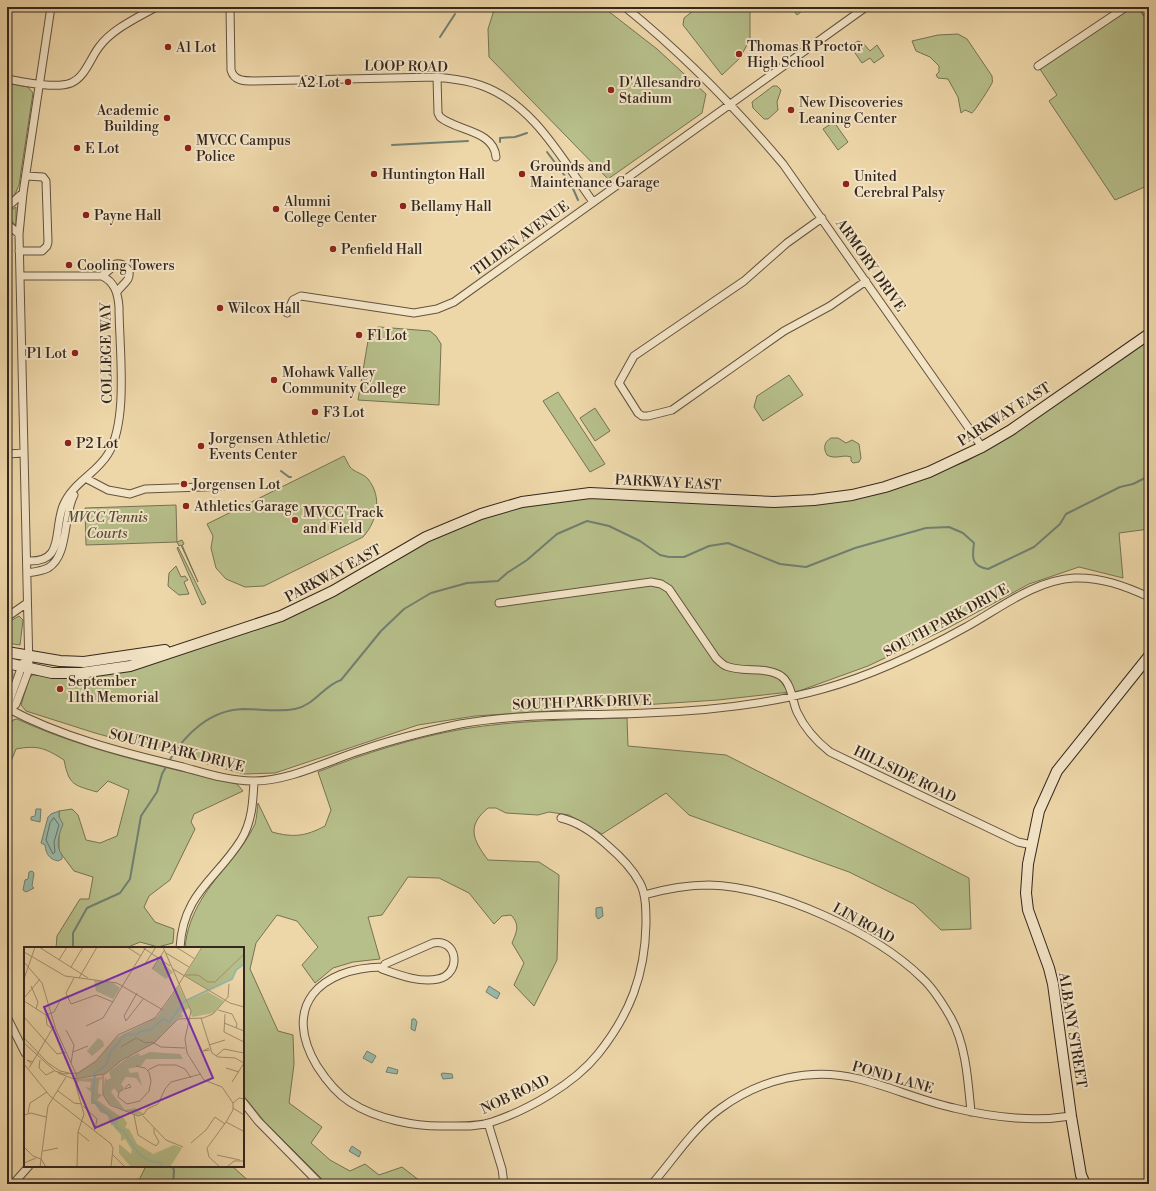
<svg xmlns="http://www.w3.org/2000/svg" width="1156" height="1191" font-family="'Libre Bodoni',serif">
<rect width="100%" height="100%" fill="#edd6a8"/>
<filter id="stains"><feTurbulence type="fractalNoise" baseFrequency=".005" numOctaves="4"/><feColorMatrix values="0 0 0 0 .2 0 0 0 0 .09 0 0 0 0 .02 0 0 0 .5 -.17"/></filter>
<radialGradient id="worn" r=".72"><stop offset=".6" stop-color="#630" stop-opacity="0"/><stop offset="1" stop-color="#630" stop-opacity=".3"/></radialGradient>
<path fill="#b6be89" stroke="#767254" d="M495 7H603L657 49 706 94 702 113 608 179 489 57 488 29Z
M698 7H749L750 10V39L740 58 722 75 683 25 684 18Z
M791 7H807L797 15Z
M1134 7 1138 8 1149 23V185L1115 200 1049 101 1057 95 1038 66Z
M958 34 967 39 992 76C992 79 993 81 992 83 991 86 974 112 972 113L965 110 961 113 958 97 948 79 938 78 936 75 939 72V66L930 57 916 51 912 41 938 35Z
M858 41 863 43 870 51 877 45 884 56 874 63 870 58 862 63 853 50V44Z
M7 83 28 87 33 93 19 185 15 194 7 203Z
M773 86H777L781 90 777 102 778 110 768 119H764L753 108 752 102Z
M834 122 848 142 838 150 823 129Z
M16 207V223L15 225 7 215 8 212Z
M379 327 430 331 436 336 441 344 439 405 358 400 370 329Z
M1149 339V529L1119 533 1123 578 1079 567 1029 584 946 629 868 666 799 691 718 700 475 716 418 725 275 773 244 774 95 733 26 711 21 705 29 679 32 675 82 677 121 672 273 624 451 528 523 505 592 496 735 504 879 493 909 484 967 461 1007 438Z
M789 375 803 395 763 421 754 407 757 396Z
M558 392 605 464 590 472 543 401Z
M595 408 610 431 595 441 580 418Z
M831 438H838L846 443 852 440 859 444 861 458 859 462 853 463 851 461V457C843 454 835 460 827 455 823 448 824 442 831 438Z
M344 456C346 459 348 464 350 467 354 472 364 474 368 479 383 498 377 521 363 537L264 586 245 587 226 579 216 568 211 548 213 536 207 524Z
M176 505 177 542 86 545 85 508Z
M182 540 184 544 182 545 198 582 181 545 179 546 177 542Z
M178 547 206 603 202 605 177 548Z
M176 566 181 577 185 576 188 580 184 582 189 594 179 595 168 586 169 573Z
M19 616 23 620 20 645 7 643V623Z
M7 668 12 670 13 675 7 693Z
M627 718 628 746 726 755 969 878 971 929 941 930 914 904 849 872 689 815 666 793 602 834 569 815 549 812 538 815 506 813 496 808H488C466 826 473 840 488 860L539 862 559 875 557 960 534 1006 514 985 524 963 512 943C517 931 520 925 511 915L502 916 494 924 469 893 439 878 408 877 382 915 368 917 380 959 353 962 333 968 315 983 302 965 318 947 297 921 277 915 256 943 250 969 278 1031 293 1035 294 1064 289 1103 322 1127 311 1143 330 1160 350 1171 365 1164 379 1175 402 1167 424 1184H327L264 1121 243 1095V948H185C188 912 209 887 231 860 240 849 249 837 255 824 257 817 257 809 258 803L272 832C294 838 306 836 325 826L331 810 318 772C365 753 413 738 463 729 517 720 573 720 627 718Z
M17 719C87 751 163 767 237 784L243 791 194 814 191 822 195 829 170 880 149 896 144 907 155 922 174 929 173 943 158 947 140 942 126 948H56L57 936 80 899H89L93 877 74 871 59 851V811L72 809 78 815 86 840 100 843 117 836 129 790 108 781 97 792C73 785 69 785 64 760 45 748 38 745 16 749L7 771V730L13 720Z
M146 1166H232L252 1184H137Z"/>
<path fill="#99b9a8" stroke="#717f71" d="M36 809H41L40 822 31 820V817L35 816Z
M59 811V817L63 824C59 834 55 846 62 855V859L58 861C49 859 46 854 45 845L41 843 48 817 51 814Z
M32 871 34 873 32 886 34 888 26 892 23 890 25 880 28 879 29 872Z
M602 907 603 916 598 919 596 916V908Z
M489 986 500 993 497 999 486 992Z
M412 1019H415L417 1022 415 1031 411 1029Z
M367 1051 376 1056 372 1063 363 1058Z
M388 1067 398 1070 397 1074 386 1072Z
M443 1073 452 1074 453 1078 443 1079 441 1074Z
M352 1146 361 1152 359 1157 349 1151Z"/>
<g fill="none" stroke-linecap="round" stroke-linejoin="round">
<path stroke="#677063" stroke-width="1" d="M54 818 59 825 54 842 55 852 53 854 46 840 50 823Z"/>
<path stroke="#717f71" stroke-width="2" d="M440 37 455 14
M500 142V138L515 137 527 133
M392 145 468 141
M547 152 571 184 578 200
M281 471 289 477H291
M169 761C185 734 210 710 243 709 260 709 279 712 295 709 315 705 323 686 341 680L381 631 404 609 431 593 467 583 498 581 507 573 527 560 557 534 587 521 609 526 640 541 660 555 669 557H684L709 546 728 543 780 564 806 567 855 548 926 528 949 527 963 533 974 543C972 557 971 566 988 569L1034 547 1060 524 1066 514 1120 487 1133 484 1149 476
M73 948V933L87 908 120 893 130 879 141 816 157 792 162 774 167 765
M172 1166 174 1170 173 1184"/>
<g stroke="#635340" stroke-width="9">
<path id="street" d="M230 7 231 70C234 81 244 81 254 81L437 77C452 79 466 80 480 85 533 103 562 159 593 202
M625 7C683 54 735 107 783 164L982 447
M1143 7 1149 16
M1038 66 1126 7
M437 77 438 113 440 117C456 131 494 130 496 157
M7 79C24 82 55 89 71 83 85 77 90 59 99 47 112 29 137 18 156 7
M7 207 23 193
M822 218 787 243 744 281 634 356 619 383 638 413 642 416H648L672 410 784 331 830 306 866 281
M7 224 19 234
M19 251H42L47 246 48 242 46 181 43 177 26 176
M20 276H102C115 282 118 294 119 307 119 347 129 420 108 454 96 474 72 483 63 506 53 532 65 563 27 561
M102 276 116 264C124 263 132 270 128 279 125 284 120 287 117 292
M287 313 293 300 301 296 414 313 437 309 454 302 866 7
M7 454 24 453
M87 479 108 490 130 494 145 489 231 486
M27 573C34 572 42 571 48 568 69 556 63 515 74 495
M499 603 651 582 661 584 669 589 716 658C719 661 723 665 726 666 742 673 766 666 781 676 792 684 792 701 797 712 805 729 816 741 830 752L1018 842 1032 845
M7 617 27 603
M7 708C61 737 124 753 183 767 205 773 229 781 253 781 290 781 327 761 362 750 394 739 427 731 460 724 521 713 584 716 646 713 705 711 766 705 823 689 873 675 921 652 966 627 999 609 1035 580 1074 578 1101 577 1125 586 1149 597
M10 710 16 704 29 669 19 234 23 193 51 7
M7 716 10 710 9 702 23 663
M644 895C665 889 687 885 709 885 776 887 875 932 922 978 934 989 943 1004 951 1018 966 1045 968 1081 971 1112
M433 943C458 938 462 974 438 979 420 983 399 975 382 969L385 964Z
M180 948C183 893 216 880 241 840 252 822 253 802 254 781
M382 967C320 968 281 1006 317 1066 326 1080 336 1093 350 1102 376 1119 416 1127 446 1126 461 1126 477 1127 492 1122 528 1110 574 1084 598 1054 630 1014 645 975 646 924 646 911 646 894 640 883 632 868 620 856 607 845 594 833 578 822 561 818
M7 1017 25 1053
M243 1102 258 1121 320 1184
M488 1123 502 1169 504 1184
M13 1184 29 1166
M652 1184C674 1159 693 1128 721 1108 761 1079 810 1067 859 1079 891 1087 922 1101 954 1108 991 1117 1034 1122 1071 1116"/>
</g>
<g stroke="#35271e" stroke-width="12">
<path id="secondary" d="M7 652 60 661 84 662 165 650
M7 663 52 673H81L130 666 281 616 333 591 426 537 481 514 522 502 590 493 774 502 814 500 852 495 885 487 929 472 982 447 1011 430 1149 334
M1085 1184 1081 1175 1071 1116 1053 984 1049 968 1028 910 1026 893 1028 864 1039 811 1057 771 1149 656"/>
</g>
<use href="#street" stroke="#f3e4c6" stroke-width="7"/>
<use href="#secondary" stroke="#f3e4c6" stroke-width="10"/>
</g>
<g fill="#8f2418" stroke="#f3e4c6" stroke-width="1.5">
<circle cx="168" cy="47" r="4"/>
<circle cx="739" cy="54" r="4"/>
<circle cx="348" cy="82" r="4"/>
<circle cx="611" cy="90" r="4"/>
<circle cx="791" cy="110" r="4"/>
<circle cx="167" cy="118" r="4"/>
<circle cx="77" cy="148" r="4"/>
<circle cx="188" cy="148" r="4"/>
<circle cx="374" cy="174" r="4"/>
<circle cx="522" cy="174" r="4"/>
<circle cx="846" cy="184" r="4"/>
<circle cx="403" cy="206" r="4"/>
<circle cx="276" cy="209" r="4"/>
<circle cx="86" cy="215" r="4"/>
<circle cx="333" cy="249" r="4"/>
<circle cx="69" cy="265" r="4"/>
<circle cx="220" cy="308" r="4"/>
<circle cx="359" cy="335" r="4"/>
<circle cx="75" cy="353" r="4"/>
<circle cx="274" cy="380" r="4"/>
<circle cx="315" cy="412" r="4"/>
<circle cx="68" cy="443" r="4"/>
<circle cx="201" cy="446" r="4"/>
<circle cx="184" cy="484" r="4"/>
<circle cx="186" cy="506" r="4"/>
<circle cx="295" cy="520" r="4"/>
<circle cx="60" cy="689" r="4"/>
</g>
<g text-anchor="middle" stroke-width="4" stroke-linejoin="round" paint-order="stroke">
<g font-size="14" fill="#35271e" stroke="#f3e4c6" text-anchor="start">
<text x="747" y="51">Thomas R Proctor<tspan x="747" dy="16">High School</tspan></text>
<text x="176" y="52">A1 Lot</text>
<text x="340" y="87" text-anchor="end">A2 Lot</text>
<text x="619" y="87">D'Allesandro<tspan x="619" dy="16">Stadium</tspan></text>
<text x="799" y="107">New Discoveries<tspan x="799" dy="16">Leaning Center</tspan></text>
<text x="159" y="115" text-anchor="end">Academic<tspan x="159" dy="16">Building</tspan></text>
<text x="196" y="145">MVCC Campus<tspan x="196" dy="16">Police</tspan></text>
<text x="85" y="153">E Lot</text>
<text x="530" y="171">Grounds and<tspan x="530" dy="16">Maintenance Garage</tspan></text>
<text x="382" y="179">Huntington Hall</text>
<text x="854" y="181">United<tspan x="854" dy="16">Cerebral Palsy</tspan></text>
<text x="284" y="206">Alumni<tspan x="284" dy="16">College Center</tspan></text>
<text x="411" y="211">Bellamy Hall</text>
<text x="94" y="220">Payne Hall</text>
<text x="341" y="254">Penfield Hall</text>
<text x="77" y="270">Cooling Towers</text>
<text x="228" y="313">Wilcox Hall</text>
<text x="367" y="340">F1 Lot</text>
<text x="67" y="358" text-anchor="end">P1 Lot</text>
<text x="282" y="377">Mohawk Valley<tspan x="282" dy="16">Community College</tspan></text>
<text x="323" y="417">F3 Lot</text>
<text x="209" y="443">Jorgensen Athletic/<tspan x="209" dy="16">Events Center</tspan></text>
<text x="76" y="448">P2 Lot</text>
<text x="192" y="489">Jorgensen Lot</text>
<text x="194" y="511">Athletics Garage</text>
<text x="303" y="517">MVCC Track<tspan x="303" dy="16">and Field</tspan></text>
<text x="68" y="686">September<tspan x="68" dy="16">11th Memorial</tspan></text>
</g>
<g font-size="14" fill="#35271e" stroke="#f3e4c6">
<text transform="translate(406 66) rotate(1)" y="5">LOOP ROAD</text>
<text transform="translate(520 238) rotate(-36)" y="5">TILDEN AVENUE</text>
<text transform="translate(871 265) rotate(55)" y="5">ARMORY DRIVE</text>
<text transform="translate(106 353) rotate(-91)" y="5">COLLEGE WAY</text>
<text transform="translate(1004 414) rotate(-32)" y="5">PARKWAY EAST</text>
<text transform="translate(668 482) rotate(3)" y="5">PARKWAY EAST</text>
<text transform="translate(333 573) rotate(-28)" y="5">PARKWAY EAST</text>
<text transform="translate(946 620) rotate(-28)" y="5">SOUTH PARK DRIVE</text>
<text transform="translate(582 702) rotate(-2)" y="5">SOUTH PARK DRIVE</text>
<text transform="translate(177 750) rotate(14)" y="5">SOUTH PARK DRIVE</text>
<text transform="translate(905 774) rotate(26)" y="5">HILLSIDE ROAD</text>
<text transform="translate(864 923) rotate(29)" y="5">LIN ROAD</text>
<text transform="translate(1073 1030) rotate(81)" y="5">ALBANY STREET</text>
<text transform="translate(893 1077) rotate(16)" y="5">POND LANE</text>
<text transform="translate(515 1094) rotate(-25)" y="5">NOB ROAD</text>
</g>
<g font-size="14" font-style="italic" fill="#554d39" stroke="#f3e4c6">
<text x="107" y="522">MVCC Tennis<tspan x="107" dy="16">Courts</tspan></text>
</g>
</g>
<g transform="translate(24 947)">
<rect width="220" height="220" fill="#edd6a8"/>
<path d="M178 0H220V17L212 22 208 31 184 43 161 29ZM135 12 149 25 142 32 128 22ZM70 33 89 36 96 41 89 52 72 44ZM155 39 165 61 157 66 159 70 154 71 131 96 99 112 81 127 53 131 52 127 72 114 92 91 133 70ZM184 45 200 54 190 66 168 70 163 54ZM74 91 79 94 80 99 68 109 63 104ZM126 105 156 107 159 112H122L117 119 104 122 106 126 114 125 118 139 112 131 102 130 97 137 100 141 94 146 90 141 87 145 101 163 111 161 120 167 110 168 84 156 79 147 81 130 83 133 87 131 85 125 103 111 115 106 116 109ZM79 130 75 134 74 146 78 148 73 153 94 168 99 170 103 176 101 181 105 182 113 197 129 207 150 198 158 201 146 220H107L95 206V197L107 207 108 203 101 192 97 194V188L85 174 84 168 76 165 71 157H67V145L61 140 66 141 67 135 55 134 52 139 53 132Z" fill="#b6be89"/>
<path fill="none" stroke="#99b9a8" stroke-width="2" d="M139 220 137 216 126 214 116 208 99 184 92 180 93 175 88 177V171L68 153 71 126 82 118 87 104 102 87 112 88 117 84 126 83 139 72 145 75 161 54 208 32 212 23 220 17"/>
<path fill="none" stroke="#a39071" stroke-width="1" d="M15 0 64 31M103 0 117 9M118 0 146 19M139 0 167 64 161 92 163 106 180 133 198 140 209 156V163L202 175 183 201 185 210 196 220M152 0 171 12M0 5 41 29 93 36 139 63M142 6 165 20M35 13 43 0M0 15 18 36 32 83 52 127V139L60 167 54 185 53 220M121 17 132 0M47 20 59 0M128 22 140 4M149 22 206 56 220 60M161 28H174L184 35H191L220 7M50 31 42 46 47 57 72 48 89 55M55 31 73 0M0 32 11 0M155 37 178 0M7 39 14 55 12 62M113 46 100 69 102 74 120 51M0 51 16 32M0 54 22 68 30 65 37 52 43 49M194 63 208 67 213 77 212 81M201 67 200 85 220 95M22 68 23 78 29 82M0 70 33 107 42 105M177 71 188 106 194 110 211 111 220 116M200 76 220 84M62 79 79 71 122 0M42 83 50 98 47 116M0 91 24 116 36 124 45 126M0 96 31 124 40 127 54 126 72 114 94 88 131 71 155 38M185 98 201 93M97 100 112 91 122 96 128 95 137 100 161 101M185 101 179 104 186 103M49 105 64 99M192 109 200 102 220 106M16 113 15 121 22 128 30 124M0 117 26 149 86 196 89 201 87 220M8 117 3 113 9 115M5 121 30 79M202 121 215 125M124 123 134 118H152L161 122 167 131M34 126 50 132 81 127 98 113 130 96 154 72 179 71 189 67 204 50 205 37M79 128V148L86 158 114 169 120 167 123 162M208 135 220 116M105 137 107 140 101 142V141ZM100 142 95 145 94 150 103 157 116 154 125 144 127 134 125 125 121 121 112 119M34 144 50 156 58 157M209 156 215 151 220 152M59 159 73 172 71 183M209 161 220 168M123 162 134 157 141 142 147 135 177 127M4 166 6 156 23 145M0 168 7 166 22 170M110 168 114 188 132 199 135 195 130 186V181M119 169 142 193 159 200M202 175 219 184M54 185 65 194M167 196 182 183 191 170 201 177M0 200 9 209 17 212 22 220M19 204 34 201M88 207 101 220M193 208 216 213M0 216 12 211M16 220 24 159 42 130M203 220 210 214H220"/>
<path fill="#7b2cbf" fill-opacity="0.15" stroke="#7b2cbf" stroke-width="2" d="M137 10 189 131 71 181 20 60Z"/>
<rect width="220" height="220" fill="none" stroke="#35271e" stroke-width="2"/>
</g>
<rect width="1156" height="1191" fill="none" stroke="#edd6a8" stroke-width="24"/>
<rect x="8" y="8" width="1140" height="1175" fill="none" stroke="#35271e" stroke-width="2"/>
<rect x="12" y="12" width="1132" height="1167" fill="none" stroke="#35271e"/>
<rect width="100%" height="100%" filter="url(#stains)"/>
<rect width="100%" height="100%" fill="url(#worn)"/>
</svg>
